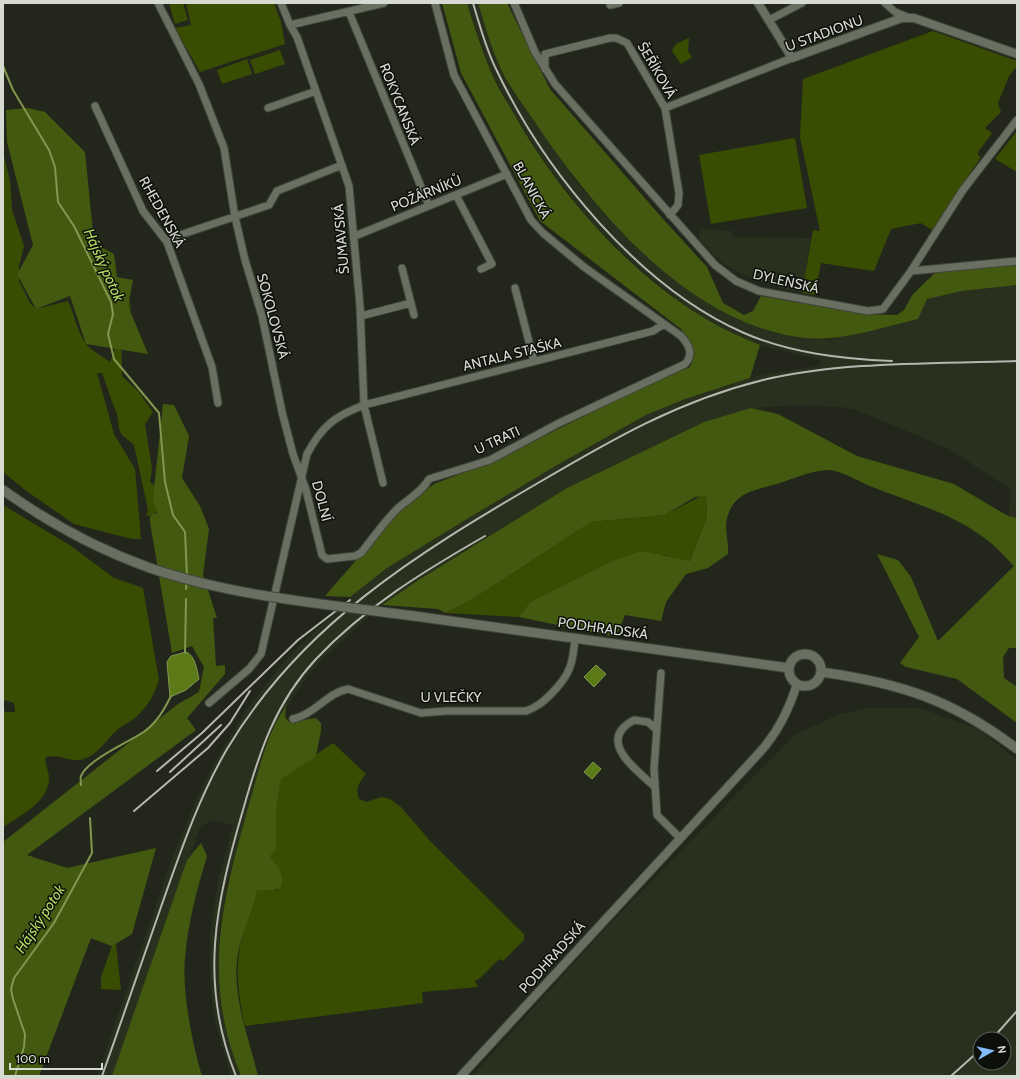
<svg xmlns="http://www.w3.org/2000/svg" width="1020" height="1079" font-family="Cabin,sans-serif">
<rect width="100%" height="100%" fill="#23271b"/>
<path fill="#29301e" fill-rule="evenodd" d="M467 3H478L501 68 512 91 580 186 620 231 668 273 694 294 735 318 775 333 805 338 828 340 918 319 926 299 962 291 1017 285V518L1009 516 1010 489 949 449 857 410 841 407 799 405 751 408 704 422 567 488 521 516 417 581 382 605 356 628 319 662 302 684 274 727 261 765 227 883 219 935V979L233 1053 241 1076H231L218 1032 213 1010 210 980V934L218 881 233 825 213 820 200 827 112 1076H97L173 855 199 793 213 765 248 707 282 664 323 623 344 606 350 597 387 568 467 519 557 465 646 415 685 399 735 383 764 374 820 366V360L760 345 727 331 710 322 687 307 660 286 631 261 592 223 548 167 516 117 491 72Z
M701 229 733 231 732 237 811 238 802 293 770 285 743 274 725 265 698 239Z
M868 708H920L979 729 1017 760V1076H472L606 928 793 736 837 715ZM980 1039H1004V1063H980Z"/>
<path fill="#394d02" d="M169 3H183L188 20 175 24Z
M186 3H274L281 22 285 44 200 72 175 28 191 25Z
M933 31 1017 61V66L1009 76 998 103 1001 112 985 128 992 133 978 152V155L981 157 932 230 921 223 891 229 874 271 821 263 815 295 802 293 813 230 820 231 800 137 803 79Z
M689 38 688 51 692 57 681 64 672 51 676 44Z
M280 50 285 64 255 74 250 60Z
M247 59 252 74 222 84 217 70Z
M1017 131V172L995 159Z
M795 138 807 208 711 224 699 155Z
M3 152 10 181 12 210 24 246 19 266V281L30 303 36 309 68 301C75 315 77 333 87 345 89 349 105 358 110 362L114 353 116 318 126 283 131 309 121 322 122 376 138 391 153 412 145 424 152 469 150 482 175 500 157 510 154 515 146 516 148 510 134 445C130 441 126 439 122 435 117 428 119 418 116 411 110 398 107 385 102 373H97L114 434 135 469 141 539H132L74 524 25 490 3 472Z
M701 496H706L707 517 690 561 679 560 664 555 612 561 530 602 519 617 445 613 473 599 591 522 665 515Z
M3 505 71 546 114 578 143 588 159 680C155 692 149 705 139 714 133 721 124 724 117 730 105 741 96 758 79 760 66 761 61 754 46 757 44 765 49 770 49 778 49 802 20 816 3 827V705L5 712H15L14 703 5 700 3 704Z
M333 743 366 774C359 783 355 787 359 799L367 802 381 797 390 799 401 807 431 842 524 934V940L503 961 500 959C491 965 484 977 475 981L478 987 422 992 423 1003 245 1026C238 996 234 964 243 934 247 919 254 905 257 889L277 890 274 862 270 856C279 842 275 826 276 810 277 800 280 789 280 779Z
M114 926 121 990 101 989V977L112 946 91 938 70 991 79 930Z"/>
<path fill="#43590f" d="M442 3H467C474 26 482 50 491 72 497 86 505 99 513 112 558 193 630 275 711 322 727 331 743 338 760 345L750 378 685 399 646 415 557 465 467 519 387 568 350 597 325 596 406 503 436 483 485 465 651 383 690 367C699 348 692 345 681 329L540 221 461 73Z
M478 3H507L550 89 663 219 707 267 723 303 744 315 753 311 761 296 866 314 897 315 904 310 913 294 937 271 1017 263V285L962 291 927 299 918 319C883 327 841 342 805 338 688 325 593 209 532 118 521 102 509 87 501 69 491 48 485 25 478 3Z
M28 108 45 112 85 152 94 243 114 254 117 277 133 280 128 306 148 354 86 344 70 296 36 309 18 276V273L33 245 7 142 6 110Z
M163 404 174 405 189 436 182 478 200 506 209 529 203 575 217 618H213L216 666 225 665V674L187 718 196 730 27 855 67 868 156 848 132 934 112 946 91 938 39 1076H3V842L178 704 199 692 204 667 192 646 172 653 150 522V516L157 513 153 499Z
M751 408 778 414 857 456 954 484 1008 516 1017 518V648H1009L1003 657 1004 678 1017 687V723L957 679 906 667 900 663 919 637 877 554 898 560 911 577 938 641 1014 566C1004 556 995 545 983 537 950 512 909 502 870 486 861 482 837 469 828 470 809 471 791 480 773 485 752 491 734 493 727 518 724 530 729 541 728 554L708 568 686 574 666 602 661 621 625 615 616 637 519 617 530 602 612 561 641 551 690 561 707 517 706 496 695 497 665 515 591 522 473 599 445 613 438 609 382 605 417 581 567 488 704 422Z
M286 706 285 717 289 722 316 718 321 723V731L316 756 281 779 276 810V849L270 856C277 867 287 876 280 888L273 890H257C252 914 240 935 237 960 233 999 249 1039 258 1076H241C202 980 221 904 248 808 256 782 262 752 274 727 277 720 282 713 286 706Z
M201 843 207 856C197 889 188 923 185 958 182 992 192 1043 202 1076H112L187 860Z"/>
<path fill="#5d7a18" stroke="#829750" d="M186 652C195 655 197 670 199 679L186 690 170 697 167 662 171 656Z
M596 665 606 674 594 687 584 677Z
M593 762 601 769 592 779 584 772Z"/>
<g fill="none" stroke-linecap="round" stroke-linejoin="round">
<path stroke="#829750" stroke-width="2" d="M3 66 13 90 49 150 55 167 58 202 74 226 111 302 113 314 108 334 114 359 159 413 165 482 173 515 185 532 187 577
M186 589 187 581
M185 653 186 599
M81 785C81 782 80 778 81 776 88 759 130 742 145 731 157 722 164 710 171 696
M15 1076 24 1047 25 1034 13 999 11 989 14 978 54 923 92 853 90 818"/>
<g stroke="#41453b" stroke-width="9">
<path id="minor" d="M158 3 199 84 224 148 235 217 245 260 262 316 282 412 293 454 306 490 322 555 327 559 355 556 361 553C373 538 384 522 397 509 408 499 422 492 429 479L490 460 559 423 685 364C694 354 689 345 681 336L584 267 543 233 531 220 454 75 435 3
M281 3 290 25 297 37 349 186 360 306 364 405 383 483
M514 3 535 52 555 84 715 265 736 281 759 291 868 311 883 309 911 271 963 190 1017 120
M885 3 895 12 907 17
M610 5 619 3
M349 12 429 206
M769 20 802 3
M290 25 384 3
M545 69V54L610 38H616L627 43 665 108 679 193 678 205 670 215
M95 106 143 211 167 242 212 367 218 403
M268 108 316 91
M665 108 792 58
M456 195 492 264 481 269
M355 236 507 174
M167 242 177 236 269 205 277 191 342 165
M402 268 414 315
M911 271 1017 261
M515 288 534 361
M361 316 411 303
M661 673 654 769 657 815 680 838
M209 703 249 669 261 654 307 454C322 426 335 416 364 405L653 331 664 324
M293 719C315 714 327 693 348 689L421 713 446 711H526C537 707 543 702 551 694 570 675 573 664 575 638
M655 787C637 770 595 741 634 720L648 722 656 729"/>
</g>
<g stroke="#41453b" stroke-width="10">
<path id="tertiary" d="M758 3 792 58 888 23 902 18H914L1017 54
M461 1076 760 752C778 732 789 710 797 684"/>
</g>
<g stroke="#41453b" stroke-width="11">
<path id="secondary" d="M3 490C49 523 97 549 150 568
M414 616 789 668
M789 670a16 16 0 1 1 32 0a16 16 0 1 1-32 0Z
M821 672C900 683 953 700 1017 749"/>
</g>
<use href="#minor" stroke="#696f61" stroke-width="7"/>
<use href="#tertiary" stroke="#696f61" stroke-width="8"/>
<use href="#secondary" stroke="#696f61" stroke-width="9"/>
<path stroke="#b5b8af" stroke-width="2" d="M473 3C480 26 486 50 497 71 545 172 639 287 744 333 790 353 842 359 892 361
M157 771 202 733 298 640 350 600
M170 772 221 725
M134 811 208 748 230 723 250 691
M992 1039 1017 1011
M102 1076C122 1020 141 964 161 907 180 853 198 799 227 749 301 625 416 554 538 483 613 439 678 401 763 380 845 361 933 364 1017 361
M236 1076C198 982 216 903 243 810 259 753 275 703 316 659 365 607 424 571 485 536
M951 1076 980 1050"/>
<g stroke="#41453b" stroke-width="11" stroke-linecap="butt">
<path id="secondary-bridge" d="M150 568C235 597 326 604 414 616"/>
</g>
<use href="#secondary-bridge" stroke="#696f61" stroke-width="9"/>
</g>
<g text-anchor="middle" stroke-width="3" stroke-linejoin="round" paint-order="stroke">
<g font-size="14" fill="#d7dad2" stroke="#0d0f0a">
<text transform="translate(824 33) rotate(-20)" y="5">U STADIONU</text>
<text transform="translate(657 70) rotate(60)" y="5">ŠEŘÍKOVÁ</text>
<text transform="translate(400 104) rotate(68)" y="5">ROKYCANSKÁ</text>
<text transform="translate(532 190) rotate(61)" y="5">BLANICKÁ</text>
<text transform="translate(426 193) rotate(-22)" y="5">POŽÁRNÍKŮ</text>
<text transform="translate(162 212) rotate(61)" y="5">RHEDENSKÁ</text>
<text transform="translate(341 239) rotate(-95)" y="5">ŠUMAVSKÁ</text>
<text transform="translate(786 281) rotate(13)" y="5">DYLEŇSKÁ</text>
<text transform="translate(273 316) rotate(75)" y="5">SOKOLOVSKÁ</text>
<text transform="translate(512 354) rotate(-14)" y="5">ANTALA STAŠKA</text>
<text transform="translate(497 440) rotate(-25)" y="5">U TRATI</text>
<text transform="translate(322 501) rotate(75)" y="5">DOLNÍ</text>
<text transform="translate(603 628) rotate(8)" y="5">PODHRADSKÁ</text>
<text x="451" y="702">U VLEČKY</text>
<text transform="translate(552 957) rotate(-48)" y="5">PODHRADSKÁ</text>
</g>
<g font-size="15" font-style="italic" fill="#b2dc64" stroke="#0d0f0a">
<text transform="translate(104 265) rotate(66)" y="5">Hájský potok</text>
<text transform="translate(40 919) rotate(-57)" y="5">Hájský potok</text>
</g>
</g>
<rect width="1020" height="1079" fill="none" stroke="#d7dad2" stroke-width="8"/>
<g transform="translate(992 1051) rotate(82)"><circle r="19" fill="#0d0f0a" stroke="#5e605a"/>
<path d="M0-3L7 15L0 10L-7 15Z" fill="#83bcfb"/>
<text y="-6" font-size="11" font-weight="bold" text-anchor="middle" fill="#d7dad2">N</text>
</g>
<path d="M10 1063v6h92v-6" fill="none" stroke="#d7dad2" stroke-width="2"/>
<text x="16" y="1063" font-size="12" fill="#d7dad2" stroke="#0d0f0a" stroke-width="3" paint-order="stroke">100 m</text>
</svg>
